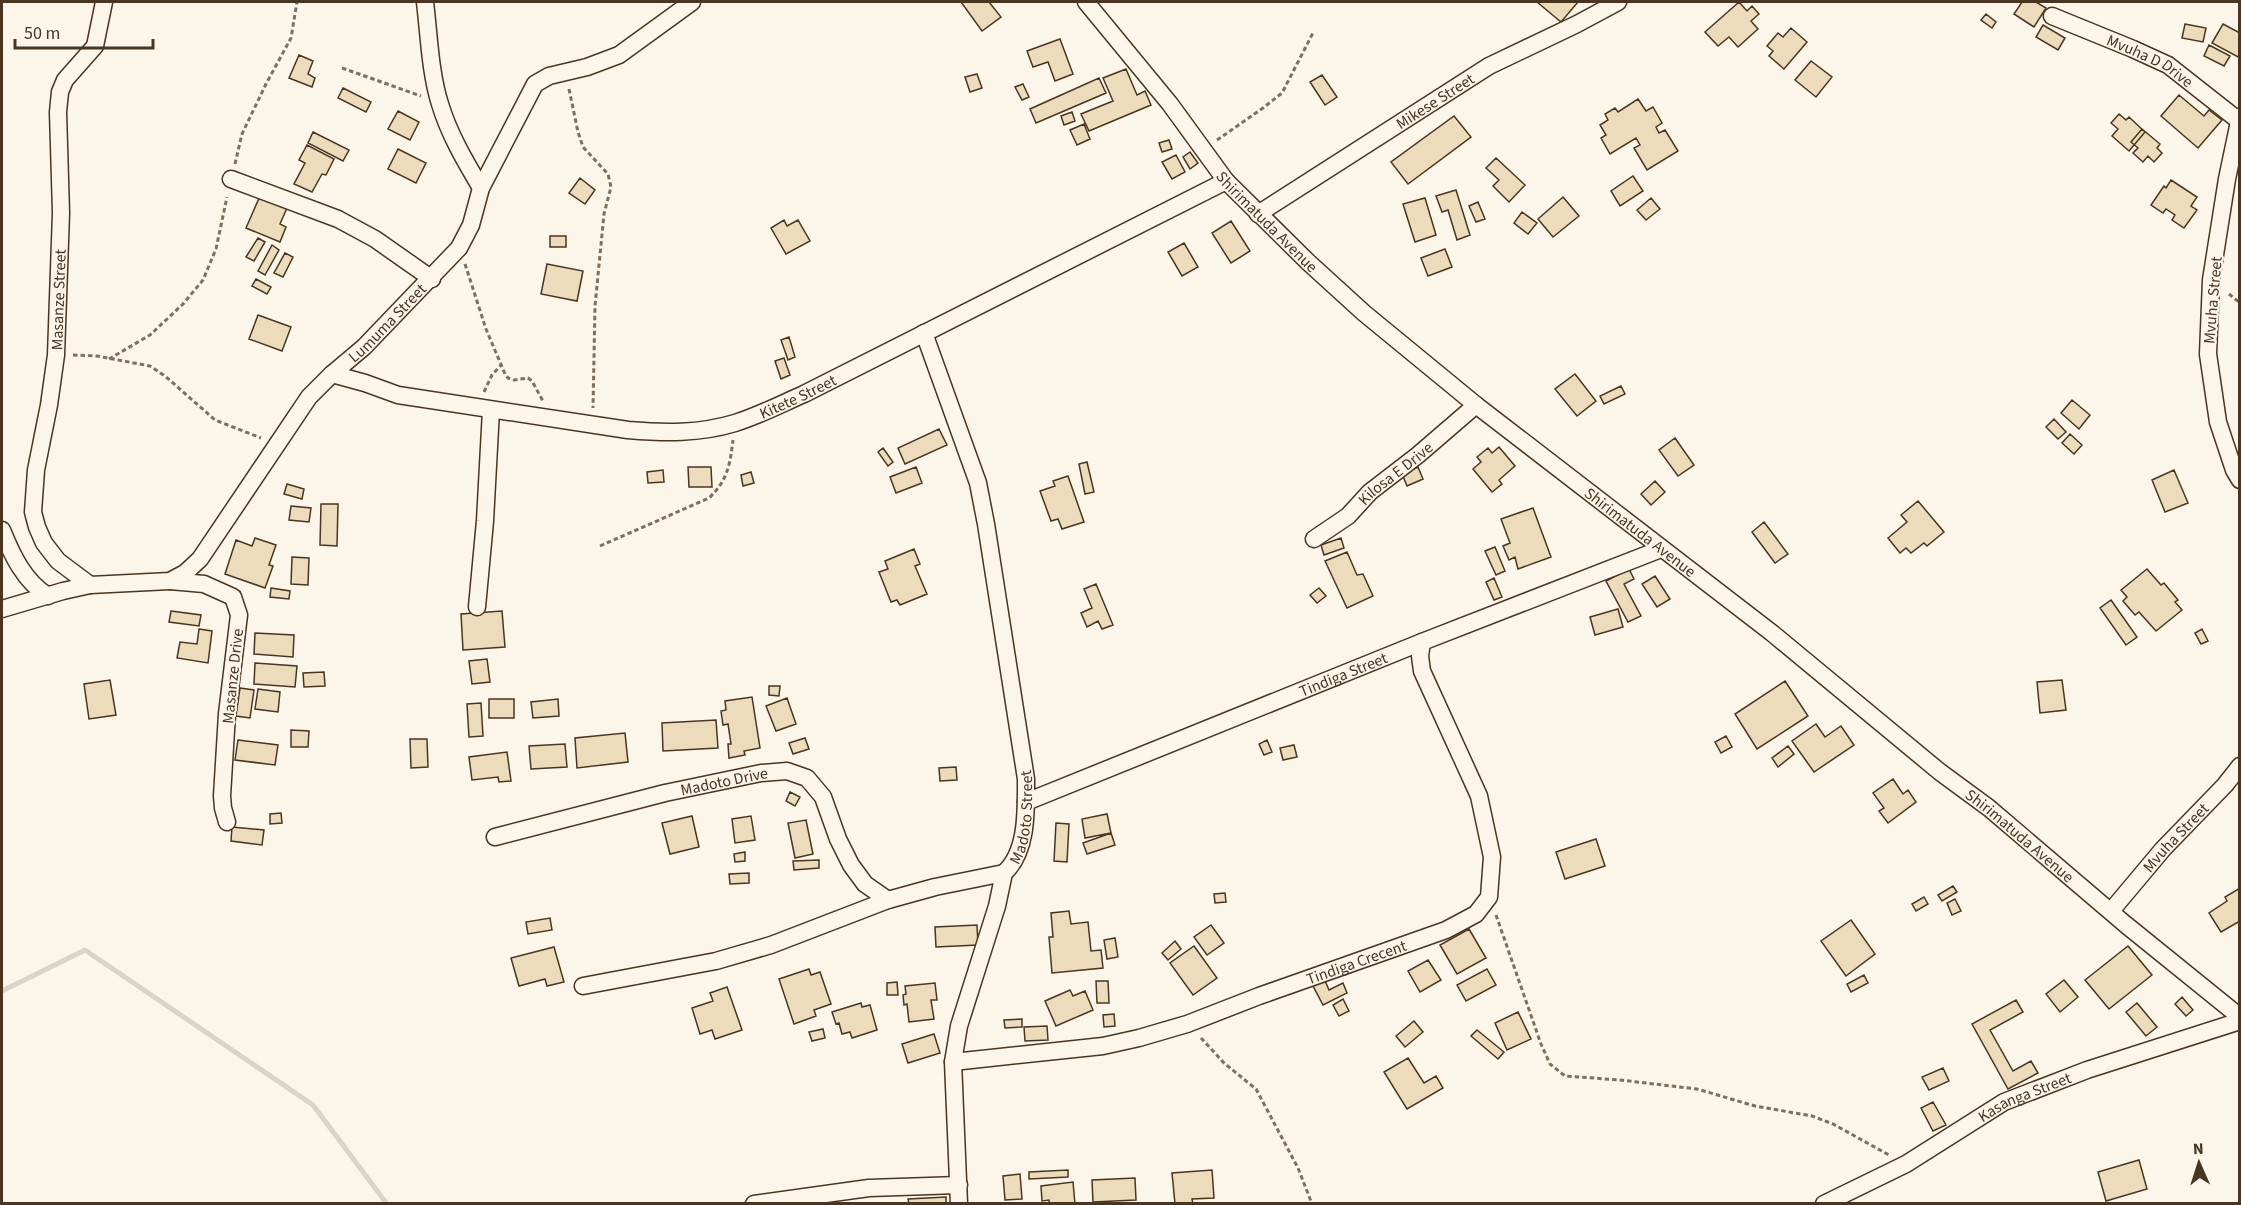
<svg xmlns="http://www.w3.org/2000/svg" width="2241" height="1205" font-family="'Source Sans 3',sans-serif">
<rect width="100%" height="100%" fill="#fbf6e9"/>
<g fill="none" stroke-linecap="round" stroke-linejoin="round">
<path stroke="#dcd4c6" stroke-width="5" d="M2 991 85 950 313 1105 387 1204"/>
</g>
<path fill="#ecdcbc" stroke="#4a3520" stroke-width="1.5" d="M961 2H989L1001 17 982 31Z
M1537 2H1578L1561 22Z
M1739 2 1747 11 1752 6 1759 14 1751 21 1758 29 1738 47 1729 37 1718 46 1705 32Z
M2022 2H2036L2046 8 2034 27 2014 14Z
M1986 14 1996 22 1992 28 1981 20Z
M2185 24 2206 28 2203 42 2182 38Z
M2223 24 2240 33V58L2212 43Z
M2043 25 2065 38 2058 50 2036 37Z
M1791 28 1807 42 1784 69 1769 56 1773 51 1767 46 1778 33 1783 37Z
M1060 39 1073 74 1055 81 1048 62 1033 67 1027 51Z
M2209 45 2230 56 2224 66 2204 56Z
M299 55 313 61 308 74 315 78 312 87 289 78Z
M1811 61 1832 77 1816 97 1795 80Z
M1126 69 1137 95 1145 91 1151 105 1089 131 1081 114 1113 101 1103 78Z
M977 74 982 88 970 92 965 77Z
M1322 75 1337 97 1325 105 1310 82Z
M1099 78 1106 93 1036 123 1030 109Z
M1023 84 1029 97 1022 100 1015 87Z
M343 88 371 102 366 112 338 98Z
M2179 95 2204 116 2209 110 2222 120 2198 148 2161 116Z
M1638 99 1646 111 1653 107 1662 123 1656 127 1659 133 1665 130 1678 151 1647 170 1634 148 1640 145 1636 138 1610 154 1601 138 1606 135 1600 125 1608 120 1605 114 1615 108 1618 112Z
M398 111 419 122 410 140 388 129Z
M1072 112 1075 121 1064 125 1061 116Z
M2119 114 2126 120 2129 117 2145 132 2129 151 2112 136 2118 129 2111 123Z
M1454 116 1471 137 1408 184 1391 162Z
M1084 124 1090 139 1077 145 1070 130Z
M2142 129 2160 144 2157 148 2162 153 2154 162 2148 156 2143 162 2133 153 2138 148 2131 142Z
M313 132 349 150 343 161 308 143Z
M1169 140 1172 149 1162 152 1159 143Z
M307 145 334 159 326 175 322 174 312 192 294 184 305 163 299 160Z
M398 149 426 163 416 183 388 169Z
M1190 152 1198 163 1190 169 1183 157Z
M1176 155 1185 172 1172 179 1162 162Z
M1496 158 1525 185 1509 202 1493 186 1499 180 1486 168Z
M1633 176 1643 191 1620 206 1611 191Z
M580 178 595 190 585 204 569 193Z
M2171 180 2197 197 2191 206 2197 210 2184 228 2172 220 2175 215 2166 209 2163 213 2151 205 2164 186 2166 188Z
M1456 190 1470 235 1457 240 1448 210 1442 212 1436 196Z
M260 196 287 208 280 224 286 227 280 242 246 228Z
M1563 197 1579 216 1553 237 1538 219Z
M1425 198 1436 235 1415 242 1403 204Z
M1651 198 1660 209 1646 220 1637 210Z
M1478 202 1485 219 1476 222 1469 206Z
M1522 212 1537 223 1528 234 1514 223Z
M784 220 787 226 798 220 810 241 786 254 771 228Z
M1231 221 1250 251 1231 263 1212 233Z
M550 236H566V247H550Z
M258 238 265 242 254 261 246 257Z
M1184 243 1198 267 1182 276 1168 252Z
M272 245 279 250 265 275 258 271Z
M1445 249 1452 267 1428 276 1421 258Z
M285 253 293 257 283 277 274 273Z
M547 264 583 271 577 301 541 294Z
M256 279 271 287 267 294 252 286Z
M258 315 291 327 282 351 249 339Z
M789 337 795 357 788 360 781 340Z
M784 358 790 375 781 379 775 361Z
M1575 374 1596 401 1577 416 1555 389Z
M1621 386 1625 394 1604 404 1600 396Z
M2072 400 2090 415 2079 429 2061 413Z
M2054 419 2066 432 2058 439 2046 427Z
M939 429 947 445 905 464 898 448Z
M2070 434 2082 445 2074 454 2062 443Z
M1675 438 1694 465 1678 476 1659 450Z
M1499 447 1515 466 1499 480 1502 484 1492 492 1473 469 1481 462 1477 457 1488 448 1492 453Z
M883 448 893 462 888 466 878 452Z
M1087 462 1094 492 1085 494 1079 464Z
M688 467H711L712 487H689Z
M916 467 922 483 896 493 890 477Z
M1418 467 1423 479 1407 486 1402 474Z
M663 470 664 482 648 483 647 472Z
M2174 470 2188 503 2165 512 2152 480Z
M751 472 754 483 743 486 741 475Z
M1068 476 1084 522 1062 529 1058 519 1051 521 1040 491 1055 486 1053 481Z
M1655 481 1665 492 1651 505 1641 494Z
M287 484 304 489 302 499 284 494Z
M1918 501 1944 532 1927 546 1924 543 1911 553 1906 548 1900 553 1888 538 1907 522 1901 515Z
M321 504H338L337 546 320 545Z
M291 506 311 508 309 522 289 520Z
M1533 508 1551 557 1518 569 1515 557 1509 560 1503 546 1510 543 1501 519Z
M1764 522 1788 554 1775 563 1752 532Z
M255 538 276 545 269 565 273 566 265 588 225 574 236 540 252 546Z
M1341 538 1344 548 1324 555 1321 545Z
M1495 547 1505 571 1496 575 1485 551Z
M914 549 920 564 915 566 927 594 900 605 897 600 891 602 879 572 888 569 885 561Z
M1347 552 1357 575 1363 574 1373 596 1347 608 1325 561Z
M292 557 309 558 308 585 291 584Z
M1629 569 1634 579 1624 584 1641 616 1628 622 1606 581Z
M2147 569 2161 585 2164 583 2178 600 2175 602 2182 610 2156 631 2139 612 2135 615 2123 601 2127 597 2121 590Z
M1655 576 1670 599 1657 607 1642 584Z
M1494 578 1502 597 1494 600 1486 582Z
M1096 584 1113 625 1102 629 1098 621 1087 627 1081 613 1092 608 1084 589Z
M271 588 290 591 289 599 270 597Z
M1319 588 1326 596 1317 603 1310 595Z
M2111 600 2137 637 2126 645 2100 608Z
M1618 609 1623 627 1595 635 1590 617Z
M171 611 201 615 199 626 169 622Z
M502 611 505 647 463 650 461 614Z
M199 629 212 631 208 663 177 658 180 642 197 644Z
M2202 629 2208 641 2201 644 2195 633Z
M255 633 294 635 293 657 254 654Z
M487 659 490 682 472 684 469 661Z
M255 663 297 666 295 687 254 684Z
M324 672 325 686 304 687 303 673Z
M110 680 116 715 89 719 84 684Z
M2062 680 2066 710 2040 713 2037 682Z
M1785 681 1808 716 1757 749 1735 714Z
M769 686H780L779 696 769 695Z
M240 688 254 690 250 718 236 716Z
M258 689 280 692 278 712 255 709Z
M752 697 760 748 744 751 745 755 729 758 728 744H731L728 724 723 725 721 711 726 710 725 701Z
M787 698 796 724 776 731 766 706Z
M489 699H514V718H489Z
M558 699 559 716 533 718 531 702Z
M481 703 483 736 469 737 467 704Z
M716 720 718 748 663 751 662 723Z
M1816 724 1825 737 1841 726 1854 745 1814 772 1792 741Z
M291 730 309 731 308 747H291Z
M625 733 628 762 577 768 575 738Z
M1726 736 1732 747 1721 753 1715 742Z
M805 738 809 749 793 754 789 743Z
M410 739H427L428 767 411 768Z
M238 740 278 745 275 765 235 760Z
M1267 740 1272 752 1264 755 1259 744Z
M565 744 567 767 531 769 529 746Z
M1294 745 1297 757 1283 760 1280 748Z
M1788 746 1794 754 1778 767 1772 758Z
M507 752 511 781 499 782 498 777 472 780 469 757Z
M956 767 957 780 940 781 939 768Z
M1893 779 1903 794 1908 790 1916 802 1888 823 1879 811 1884 808 1873 793Z
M790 792 800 797 795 806 786 801Z
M281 813 282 823 270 824V814Z
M1107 814 1111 833 1085 838 1082 819Z
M692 816 699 847 670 854 662 823Z
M751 816 755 840 735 843 732 819Z
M806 820 813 854 795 858 788 823Z
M1056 823 1069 824 1067 862 1054 861Z
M232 827 264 830 262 845 231 841Z
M1111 833 1115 845 1087 854 1083 843Z
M1596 839 1605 866 1565 879 1556 852Z
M745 852V861L735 862 734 854Z
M819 860V868L794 870 793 861Z
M749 873V883L730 884 729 874Z
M1953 886 1957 892 1942 901 1938 895Z
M2240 888V921L2221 932 2209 913 2227 901 2225 897Z
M1225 893 1226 902 1215 903 1214 894Z
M1924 897 1928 904 1916 911 1912 904Z
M1955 899 1961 911 1952 915 1947 903Z
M1069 911 1071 924 1088 922 1091 951 1101 950 1103 968 1052 973 1049 937H1053L1051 913Z
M550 918 552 930 528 934 526 922Z
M1851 920 1875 954 1846 976 1821 941Z
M977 925 978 945 936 947 935 927Z
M1211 925 1224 943 1207 955 1194 937Z
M1469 929 1486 958 1457 974 1440 945Z
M1115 938 1118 957 1107 959 1104 940Z
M1175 941 1181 949 1168 960 1162 953Z
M1194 946 1217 978 1193 995 1170 963Z
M2128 946 2152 975 2109 1009 2085 980Z
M554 947 564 982 547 986 545 979 519 986 511 958Z
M1428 960 1441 980 1420 992 1408 971Z
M809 969 811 975 820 972 831 1004 814 1010 816 1016 794 1024 779 979Z
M1487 969 1496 985 1466 1001 1457 985Z
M1864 975 1868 983 1851 992 1847 984Z
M1323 976 1329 990 1343 983 1347 993 1323 1005 1311 982Z
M2064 980 2078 997 2060 1012 2046 994Z
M1096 981H1108L1109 1003H1097Z
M897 982 898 995H887V983Z
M935 983 937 1000H931L934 1019 909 1022 907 1004 904 1005 903 995 906 994 905 986Z
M727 987 742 1030 715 1039 712 1030 700 1034 692 1008 713 1001 710 993Z
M1070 990 1073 996 1085 991 1093 1010 1056 1026 1045 1001Z
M2182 997 2193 1010 2186 1016 2175 1004Z
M1343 999 1349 1011 1339 1016 1333 1005Z
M2016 1000 2023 1012 1990 1030 2013 1071 2031 1061 2038 1073 2008 1089 1972 1024Z
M861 1003 862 1007 870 1005 877 1030 852 1038 850 1032 842 1034 839 1023 836 1024 832 1012Z
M2137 1003 2157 1027 2146 1036 2126 1012Z
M1518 1012 1531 1039 1507 1050 1495 1023Z
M1114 1014 1115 1026 1104 1027 1103 1015Z
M1022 1019V1027L1005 1028 1004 1020Z
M1414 1021 1423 1032 1405 1047 1396 1036Z
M1047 1026 1048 1040 1025 1041 1024 1027Z
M823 1029 825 1038 812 1041 809 1032Z
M1477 1030 1504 1052 1498 1059 1471 1036Z
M934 1034 940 1053 908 1063 902 1044Z
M1408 1058 1424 1083 1436 1076 1443 1088 1407 1109 1384 1072Z
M1943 1068 1949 1081 1929 1090 1922 1077Z
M1933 1102 1946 1125 1933 1131 1921 1108Z
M2139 1160 2147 1189 2106 1201 2098 1172Z
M1068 1170V1177L1029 1179V1172Z
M1212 1170 1214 1198 1192 1199 1193 1204H1175L1172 1173Z
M1020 1174 1022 1199 1005 1200 1003 1176Z
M1135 1178 1136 1200 1093 1202 1092 1180Z
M1073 1182 1075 1204H1049V1200L1042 1201 1041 1186Z
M946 1197V1204H909L908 1199Z"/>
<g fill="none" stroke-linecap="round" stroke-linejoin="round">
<g stroke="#4a3520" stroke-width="19">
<g id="street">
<path d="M425 2C429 35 430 72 440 104 449 134 465 161 481 188"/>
<path id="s1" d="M1086 2 1170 104 1226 181 1308 262 1364 313 1476 405 1772 633 1940 772 1989 808 2125 924 2240 1017"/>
<path id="s2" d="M2052 16 2133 49 2168 65 2238 120"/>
<path d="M2240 117 2227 179 2211 280 2208 354 2218 422 2234 470 2240 480"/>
<path d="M231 179 338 219 375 239 432 279"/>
<path id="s3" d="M1258 214 1489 66 1577 24 1618 2"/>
<path id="s4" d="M332 374 365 383 398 395 628 430C664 433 699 434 735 423 758 416 781 404 804 394L1226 181"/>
<path d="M2 530C12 555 24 581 48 596"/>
<path id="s5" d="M1314 539 1348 516 1370 492 1418 455 1476 405"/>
<path d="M170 581 204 584 233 597 239 615 227 714 222 796 223 808 227 822"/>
<path id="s6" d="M90 585 58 561 44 543 37 527 33 512 36 470 49 405 56 355 61 213 58 112 60 92 65 80 95 46 104 2"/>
<path d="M477 607 485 521 491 410"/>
<path id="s7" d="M2 609 63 591 90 585 170 581 185 573 200 559 309 397 332 374 364 347 459 248 471 225 481 188 535 84 549 76 587 67 619 55 692 2"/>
<path id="s8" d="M1026 802 1422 642 1661 549"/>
<path id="s9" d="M495 837 665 793 761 773 787 771 807 778 823 797 838 839 851 865 865 884 888 900"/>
<path id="s10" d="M2111 911 2163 849 2225 785 2240 766"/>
<path id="s11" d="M583 986 716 961 771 945 888 900 935 887 1004 873C1028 852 1026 809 1026 779L986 524 978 483 924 333"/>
<path id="s12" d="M953 1062 1103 1046 1139 1038 1187 1024 1259 996 1446 930 1476 914 1489 897 1492 857 1479 796 1422 671 1420 656 1422 642"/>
<path d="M754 1204 869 1188 959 1185"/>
<path d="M959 1204 953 1062 959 1026 997 906 1004 873"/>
<path id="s13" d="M1824 1204 1906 1164 2004 1102 2087 1070 2240 1021"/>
</g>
</g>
<path stroke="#7f6f5c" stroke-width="3" stroke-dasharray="4.5 3" stroke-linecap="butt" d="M342 68 421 96
M569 89 578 132 583 147 608 174 611 187 604 214 595 306 593 408
M1217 140 1263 108 1282 93 1314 31
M235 164 242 134 266 84 291 38 297 2
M465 264 486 329 505 374 508 378 514 380 528 378 532 381 543 401
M2229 294 2240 303
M73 355 97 356 150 366 165 376 215 420 261 438
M109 359 150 335 183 304 203 280 216 249 227 197
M484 392 492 375 501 365
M600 546 709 498C728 480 730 464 733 440
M1496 915 1541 1044 1550 1064 1565 1076 1620 1080 1697 1089 1755 1106 1812 1116 1833 1124 1889 1155
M1201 1038 1224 1063 1256 1089 1298 1168 1312 1204"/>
<use href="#street" stroke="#fbf6e9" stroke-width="16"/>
</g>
<g text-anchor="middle" stroke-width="4.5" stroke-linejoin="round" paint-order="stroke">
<g font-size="16" fill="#4a3520" stroke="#fbf6e9">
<text dy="6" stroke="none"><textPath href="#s2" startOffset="108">Mvuha D Drive</textPath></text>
<text dy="6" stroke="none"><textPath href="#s3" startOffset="210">Mikese Street</textPath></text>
<text dy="6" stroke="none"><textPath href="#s1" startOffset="285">Shirimatuda Avenue</textPath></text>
<text dy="6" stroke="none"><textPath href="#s6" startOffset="310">Masanze Street</textPath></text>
<text transform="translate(2212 300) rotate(-85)" y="6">Mvuha Street</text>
<text dy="6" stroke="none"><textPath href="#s7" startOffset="512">Lumuma Street</textPath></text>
<text dy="6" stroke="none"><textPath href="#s4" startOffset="478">Kitete Street</textPath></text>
<text dy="6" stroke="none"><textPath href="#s5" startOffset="105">Kilosa E Drive</textPath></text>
<text dy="6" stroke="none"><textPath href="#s1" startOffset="771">Shirimatuda Avenue</textPath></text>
<text dy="6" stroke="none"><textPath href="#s8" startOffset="342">Tindiga Street</textPath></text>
<text transform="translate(232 676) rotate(-84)" y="6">Masanze Drive</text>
<text dy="6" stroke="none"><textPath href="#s9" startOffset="236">Madoto Drive</textPath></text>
<text dy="6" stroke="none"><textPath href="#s11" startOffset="498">Madoto Street</textPath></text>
<text dy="6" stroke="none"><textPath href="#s1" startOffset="1257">Shirimatuda Avenue</textPath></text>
<text dy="6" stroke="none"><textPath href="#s10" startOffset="98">Mvuha Street</textPath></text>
<text dy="6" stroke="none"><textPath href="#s12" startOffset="418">Tindiga Crecent</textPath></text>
<text dy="6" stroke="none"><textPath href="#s13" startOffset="228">Kasanga Street</textPath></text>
</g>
</g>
<rect width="2241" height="1205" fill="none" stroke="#4a3520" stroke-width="6"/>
<g transform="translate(2199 1163) rotate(357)" stroke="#fbf6e9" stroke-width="4.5" paint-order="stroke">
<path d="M0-4.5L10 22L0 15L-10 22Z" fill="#4a3520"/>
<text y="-9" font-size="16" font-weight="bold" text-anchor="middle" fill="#4a3520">N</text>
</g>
<path d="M15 39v9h138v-9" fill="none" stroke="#4a3520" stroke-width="3"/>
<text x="24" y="39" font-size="18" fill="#4a3520" stroke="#fbf6e9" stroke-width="4.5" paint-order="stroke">50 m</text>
</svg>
